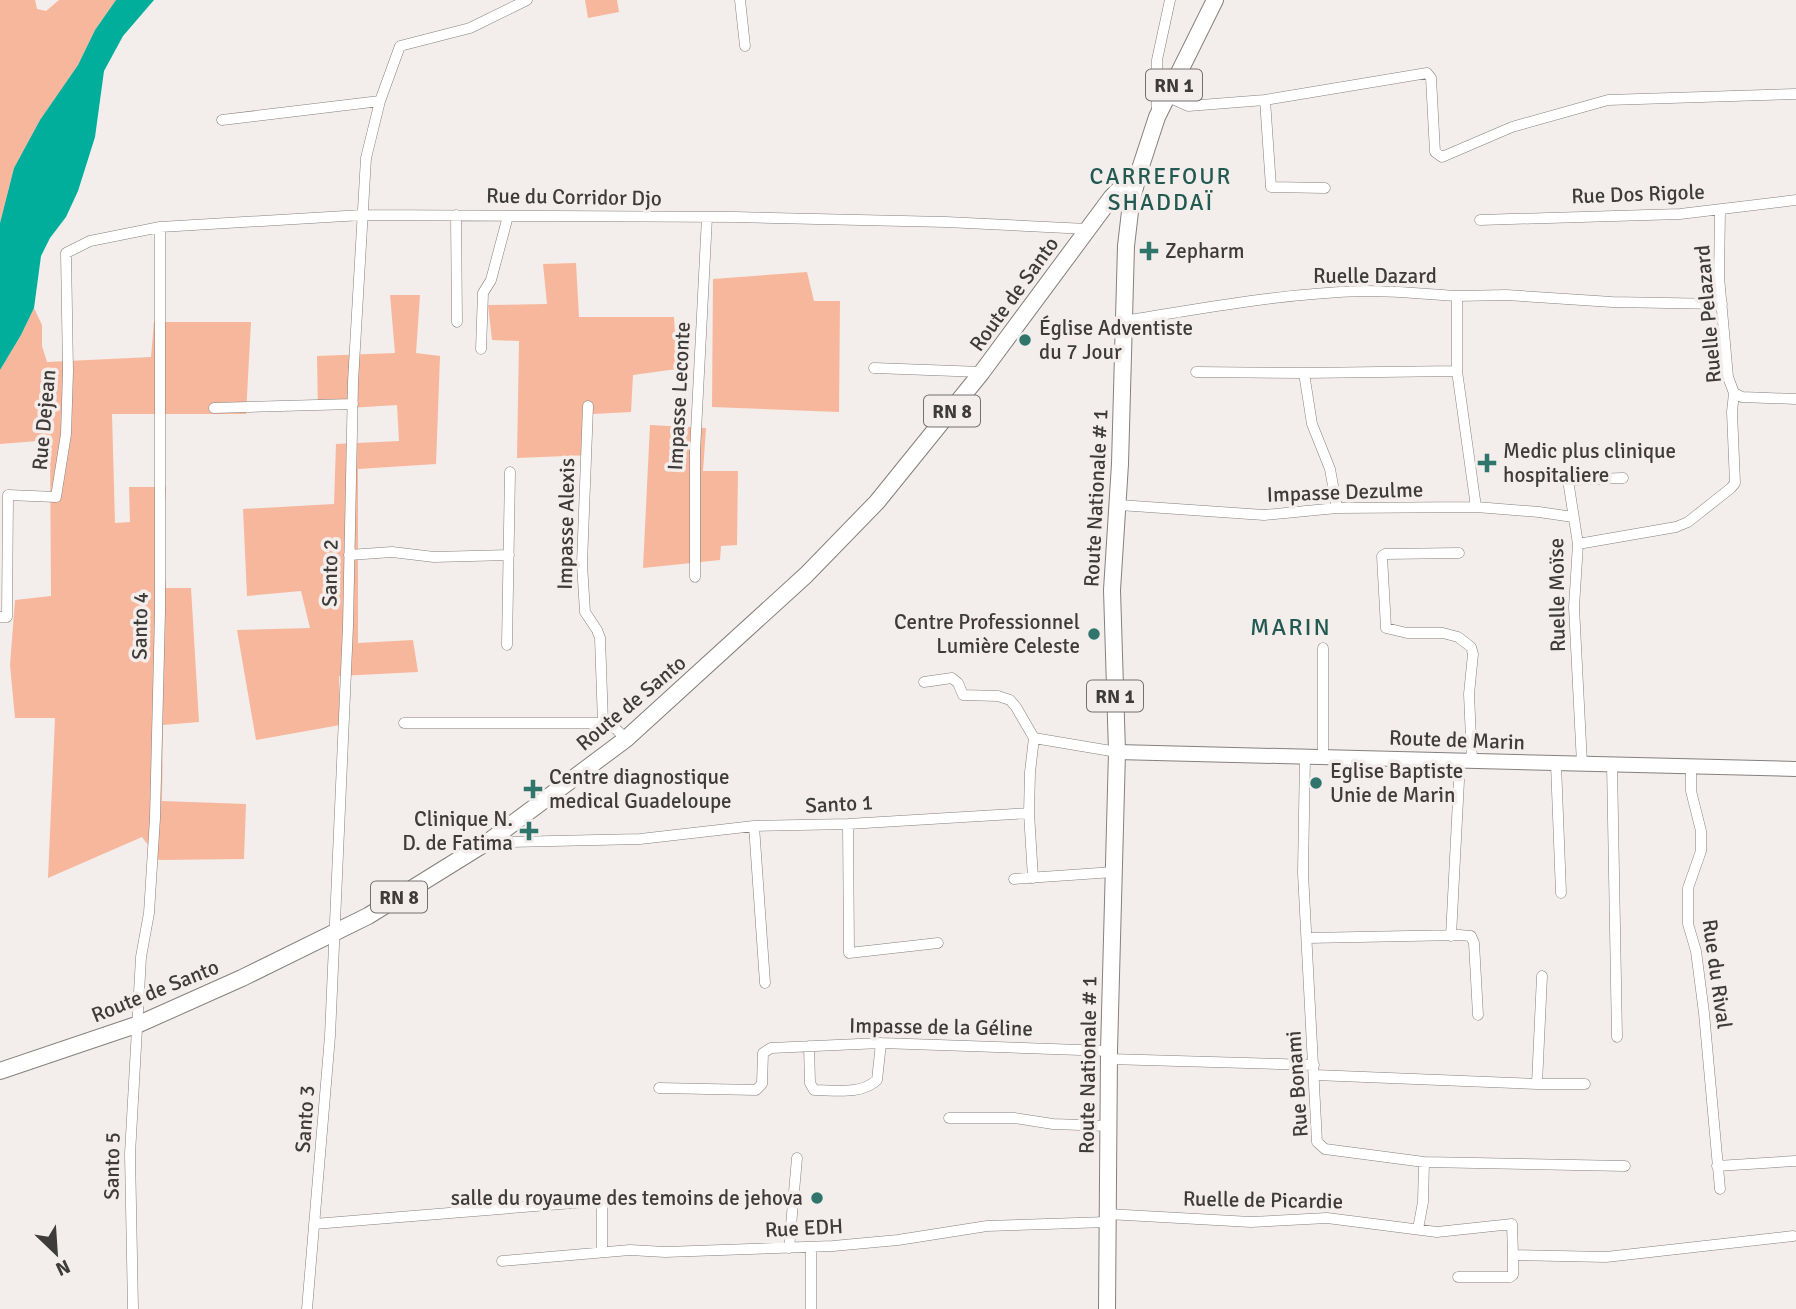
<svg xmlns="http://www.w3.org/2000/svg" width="1796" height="1309" font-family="Signika,sans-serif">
<rect width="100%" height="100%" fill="#f3edeb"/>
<path fill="#f7b79c" d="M0 0H35L37 9 46 11 59 0H116L95 30 78 65 40 120 14 168 0 223Z
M585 0H617L619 12 588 18Z
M576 263 579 317H674L677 369 633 375 631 412 593 414 591 455 517 458 519 341 492 340 488 305 547 304 543 264Z
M807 272 814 301H840L839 412 712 407 713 279Z
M390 295H420L416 353 440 356 436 464 358 469V643L413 640 418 672 339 676 340 725 256 740 237 630 310 628 301 591 247 596 243 509 334 504 336 444 399 441 397 405 318 410 317 356 395 353Z
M34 308 42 325V346L47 362 151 357 154 322H251L246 414H112L115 523 130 522 129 487H166L162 547 166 588H191L199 722 163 725 162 801 246 804 244 859 159 860 142 837 48 878 55 718H15L10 665 15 600 51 596 50 440 0 444V370L21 335Z
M650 425 706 428 703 471H738L737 545 721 546 720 560 643 568Z"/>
<path fill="#01ad9b" d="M116 0H154L123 36 104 71 95 137 78 191 66 217 50 238 41 256 34 308 21 335 0 370V223L14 168 40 120 78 65 95 30Z"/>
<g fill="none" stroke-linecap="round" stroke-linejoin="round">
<g stroke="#85807e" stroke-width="11">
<path id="minor" d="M740 0 745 46
M1168 97 1188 106 1265 100 1427 73 1431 78 1435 152 1442 157 1512 127 1608 100 1796 94
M1265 100 1271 187 1325 188
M1157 113V60L1170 0
M222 120 380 101
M1720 210 1719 277 1728 377 1734 393 1742 397 1796 399
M456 215 457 322
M1480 220 1680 214 1796 200
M1457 296 1506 295 1612 302 1722 304
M1124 321C1204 308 1284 293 1365 291 1396 291 1427 294 1457 296V371L1476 507
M481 349 483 293 491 280 508 216
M874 368 982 372
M1196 372 1304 373 1457 371
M1304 373 1312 424 1330 469 1337 508
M588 406 582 564 585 612 597 630 600 638 603 723 616 729 626 739
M214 408 353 404
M1119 505 1264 515 1337 508 1476 507 1539 512 1573 517
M1578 544 1676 527 1688 522 1731 488 1735 483 1732 412 1734 393
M1459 553 1385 554 1382 556 1386 628 1407 633H1443L1458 637 1471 647 1473 654 1469 694 1472 761
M349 555 392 552 434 557 509 555
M695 577V451L707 217
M0 617H7L8 495 56 497 66 434 68 371 66 253 90 241 160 227 362 215 735 217 946 222 1087 229
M507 645 510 472
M924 682 952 678 958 683 963 695 998 696 1010 700 1016 707 1034 738
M404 723H603
M1305 756 1303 873 1317 1142 1325 1149 1424 1162 1625 1166
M1323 757V648
M1556 764 1561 893
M1582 764 1574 607 1578 544 1568 480 1623 478
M1612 764 1617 1037
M1691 767V791L1701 831V851L1688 888V924L1696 951 1704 1013 1720 1189
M1029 813 1033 878
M848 824 849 953 938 943
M754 826 765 983
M493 839 510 842 640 839 754 826 848 824 1029 813 1030 772 1034 738 1117 752
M1014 879 1114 872
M1451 936 1460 761
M1308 938 1459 935 1471 936 1474 943 1478 1015
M809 1046 810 1083 814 1090C835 1090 861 1095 877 1080L881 1043
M1109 1059 1314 1065
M1315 1075 1537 1084 1542 976
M1537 1084H1585
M659 1088 756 1090 762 1084 763 1053 771 1048 881 1043 1109 1051
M949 1118H1014L1053 1124 1108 1126
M1717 1166 1795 1161
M1107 1214 1251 1222 1327 1218 1437 1232 1512 1224 1513 1255 1606 1257 1793 1236
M314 1224 598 1201 602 1205V1251
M1418 1229 1423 1202 1424 1162
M811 1247V1309
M789 1248 797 1158
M502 1261 630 1250 665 1252 833 1246 898 1240 987 1226 1107 1222
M1458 1277H1510L1513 1275V1255
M133 1309 130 1154 141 957 149 913 155 818 160 612V227
M307 1309 330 1036 348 626 353 382 366 158 380 101 400 46 470 28 527 0"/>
</g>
<g stroke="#85807e" stroke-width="16">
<path id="secondary" d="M1117 752 1796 769"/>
</g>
<g stroke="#85807e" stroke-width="18">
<path id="primary" d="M0 1071 139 1024 242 978 368 916 492 839 626 739 806 575 877 502 982 372 1111 198 1129 179 1139 172
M1107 1309 1109 1051 1117 752 1112 590 1120 464 1126 246 1131 203 1139 172 1157 117 1215 0"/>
</g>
<use href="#minor" stroke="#fff" stroke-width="10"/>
<use href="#secondary" stroke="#fff" stroke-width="14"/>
<use href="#primary" stroke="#fff" stroke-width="16"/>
</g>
<g fill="#2f756b" stroke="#f3edeb" stroke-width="2.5">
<path d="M1145.5 240.5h7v7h7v7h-7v7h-7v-7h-7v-7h7z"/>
<circle cx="1025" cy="340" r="7"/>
<path d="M1483.5 452.5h7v7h7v7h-7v7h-7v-7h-7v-7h7z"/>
<circle cx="1094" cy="634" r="7"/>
<circle cx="1316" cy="783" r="7"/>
<path d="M529.5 778.5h7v7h7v7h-7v7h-7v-7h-7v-7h7z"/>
<path d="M525.5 820.5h7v7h7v7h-7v7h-7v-7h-7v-7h7z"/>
<circle cx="817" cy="1198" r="7"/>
</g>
<g text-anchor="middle" stroke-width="7" stroke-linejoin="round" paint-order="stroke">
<g fill="#f3edeb" stroke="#747170" stroke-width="2">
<rect x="1146" y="69.5" width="56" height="31" rx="5"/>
<rect x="924" y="395.5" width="56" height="31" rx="5"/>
<rect x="1087" y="680.5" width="56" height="31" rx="5"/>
<rect x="371" y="881.5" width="56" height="31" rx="5"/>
</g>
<g font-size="19" font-weight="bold" fill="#3e3c3b">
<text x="1174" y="92">RN 1</text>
<text x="952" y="418">RN 8</text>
<text x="1115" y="703">RN 1</text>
<text x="399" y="904">RN 8</text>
</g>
<g font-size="21" fill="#3e3c3b" stroke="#f3edeb">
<text transform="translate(1638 194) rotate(-2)" y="7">Rue Dos Rigole</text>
<text transform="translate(574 197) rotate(1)" y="7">Rue du Corridor Djo</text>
<text x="1375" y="283">Ruelle Dazard</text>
<text transform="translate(1014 294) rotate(-54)" y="7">Route de Santo</text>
<text transform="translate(1708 314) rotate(-95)" y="7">Ruelle Pelazard</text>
<text transform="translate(679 396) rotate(-87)" y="7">Impasse Leconte</text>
<text transform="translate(44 420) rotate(-85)" y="7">Rue Dejean</text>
<text transform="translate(1345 492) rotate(-2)" y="7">Impasse Dezulme</text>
<text transform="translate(1096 498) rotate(-87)" y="7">Route Nationale # 1</text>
<text transform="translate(566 524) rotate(-89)" y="7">Impasse Alexis</text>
<text transform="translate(330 573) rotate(-89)" y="7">Santo 2</text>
<text transform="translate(1557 595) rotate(-91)" y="7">Ruelle Moïse</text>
<text transform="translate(140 626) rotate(-89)" y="7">Santo 4</text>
<text transform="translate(631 703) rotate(-40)" y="7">Route de Santo</text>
<text transform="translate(1457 740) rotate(2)" y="7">Route de Marin</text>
<text transform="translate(839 804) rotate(-3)" y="7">Santo 1</text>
<text transform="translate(1717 974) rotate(82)" y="7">Rue du Rival</text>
<text transform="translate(155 991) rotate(-22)" y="7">Route de Santo</text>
<text transform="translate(941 1027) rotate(1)" y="7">Impasse de la Géline</text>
<text transform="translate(1088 1065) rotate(-89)" y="7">Route Nationale # 1</text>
<text transform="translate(1297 1084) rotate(-94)" y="7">Rue Bonami</text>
<text transform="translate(305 1119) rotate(-86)" y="7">Santo 3</text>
<text transform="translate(112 1166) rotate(-89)" y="7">Santo 5</text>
<text transform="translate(1263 1200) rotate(1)" y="7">Ruelle de Picardie</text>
<text transform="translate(804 1228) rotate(-3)" y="7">Rue EDH</text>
</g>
<g font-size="21" fill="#3e3c3b" stroke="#f3edeb" text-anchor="start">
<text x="1165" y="258">Zepharm</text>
<text x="1039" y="335">Église Adventiste<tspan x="1039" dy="24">du 7 Jour</tspan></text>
<text x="1503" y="458">Medic plus clinique<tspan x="1503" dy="24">hospitaliere</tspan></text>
<text x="1080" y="629" text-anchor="end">Centre Professionnel<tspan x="1080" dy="24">Lumière Celeste</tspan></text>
<text x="1330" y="778">Eglise Baptiste<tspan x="1330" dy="24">Unie de Marin</tspan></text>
<text x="549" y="784">Centre diagnostique<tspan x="549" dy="24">medical Guadeloupe</tspan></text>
<text x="513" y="826" text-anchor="end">Clinique N.<tspan x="513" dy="24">D. de Fatima</tspan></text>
<text x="803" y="1205" text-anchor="end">salle du royaume des temoins de jehova</text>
</g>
<g font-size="23" letter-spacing="2" fill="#225a52" stroke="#f3edeb">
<text x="1161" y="184">CARREFOUR<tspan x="1161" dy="26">SHADDAÏ</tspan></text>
</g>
<g font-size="24" letter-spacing="2" fill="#225a52" stroke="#f3edeb">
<text x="1291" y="635">MARIN</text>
</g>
</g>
<g transform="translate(56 1253) rotate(155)" stroke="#f3edeb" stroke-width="5" paint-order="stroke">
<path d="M0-5L12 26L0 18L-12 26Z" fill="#3e3c3b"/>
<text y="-10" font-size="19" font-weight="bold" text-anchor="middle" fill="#3e3c3b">N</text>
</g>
</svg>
